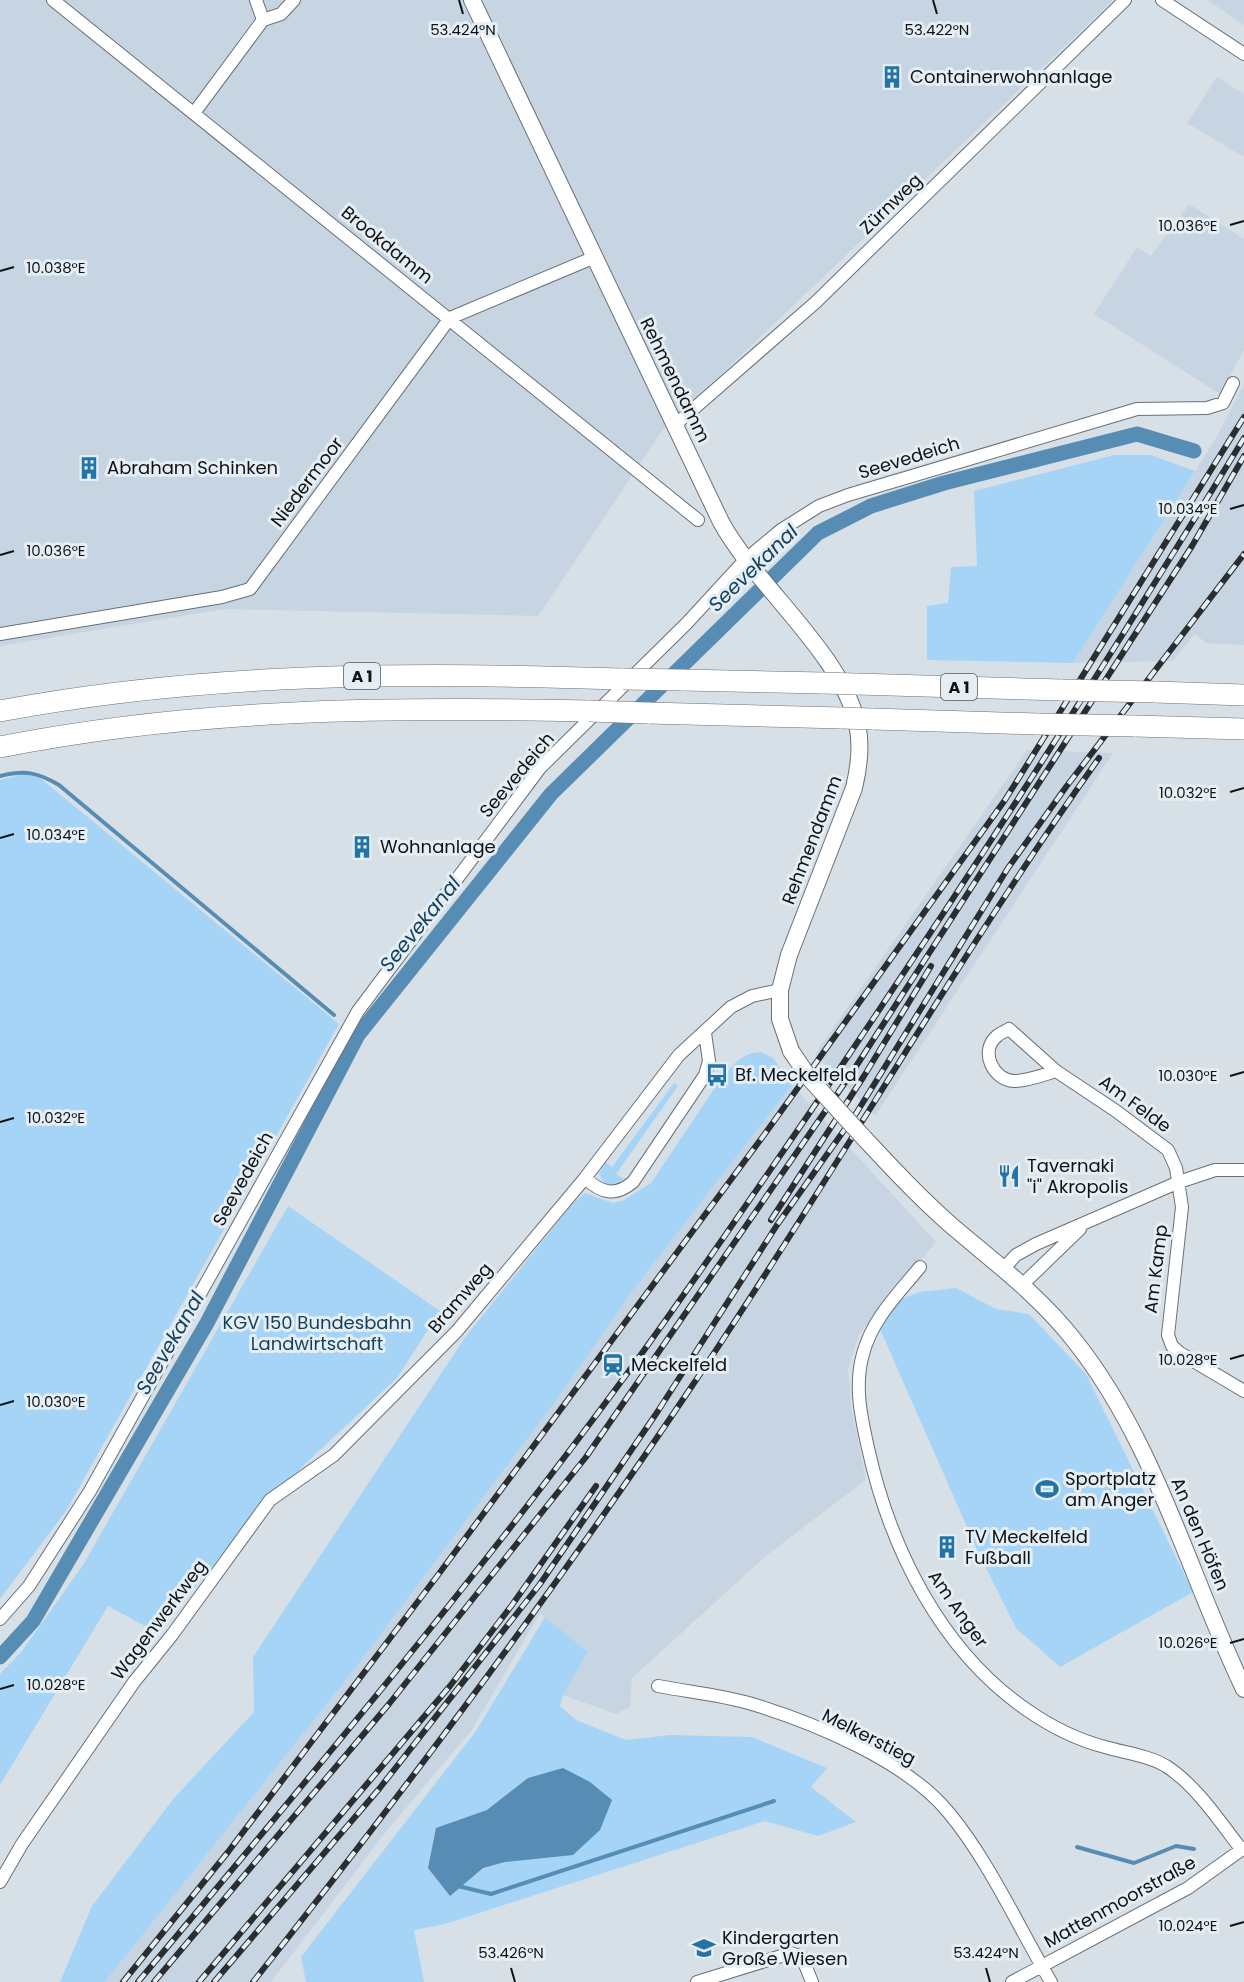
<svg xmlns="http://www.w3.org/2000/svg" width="1244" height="1982" font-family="Poppins,sans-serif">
<rect width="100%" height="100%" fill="#d8e0e7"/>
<path fill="#c6d5e1" d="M0 0H1113L661 432 538 616 225 609 0 646Z
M1207 0H1244V25Z
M1217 77 1244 94V157L1187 123Z
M1189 204 1244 239V350L1220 394 1094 314 1137 247 1151 256Z
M1244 384V645L1206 643 1195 634 1173 661 1073 663 1216 438Z
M1027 750 1113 753 875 1116 815 1054Z
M792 1085 936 1242 859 1334 848 1369 851 1406 866 1480 767 1555 632 1678 630 1707 616 1714 563 1695 588 1652 540 1613 472 1730 388 1829 271 1982H105L357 1666 563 1391 634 1289Z"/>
<path fill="#a6d4f6" d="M1114 455H1151L1195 471 1073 663 927 660V606L948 603 951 567 977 566 974 491Z
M33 772 339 1024 66 1511 0 1599V780Z
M761 1052 773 1058 792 1085 634 1289 563 1391 357 1666 105 1982H60L92 1906 174 1798 254 1712 253 1657 466 1336 571 1206 585 1193 613 1203 624 1200 651 1183 722 1077 738 1060 751 1053Z
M674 1083 678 1086 616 1174 624 1179 611 1185 603 1182 599 1173 605 1162 612 1167Z
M288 1206 440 1311 397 1378 305 1464 242 1532 156 1632 108 1606 0 1785V1674L22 1651 83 1565Z
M956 1288 996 1309 1029 1314 1086 1374 1193 1592 1060 1667 1016 1628 979 1554 879 1327 899 1300 920 1292Z
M545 1617 588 1652 563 1695 560 1706 576 1720 626 1740 670 1735 752 1737 827 1768 811 1787 856 1822 818 1836 765 1821 445 1924 414 1930 424 1982H306L301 1957 476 1731Z"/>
<path fill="#578db4" d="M563 1768 590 1782 612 1800 600 1830 573 1855 505 1862 483 1868 450 1896 428 1868 436 1828 487 1810 528 1778Z"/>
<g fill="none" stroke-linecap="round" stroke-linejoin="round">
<path stroke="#578db4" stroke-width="4" d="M0 776C25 770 37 772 59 785L334 1015
M1077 1847 1134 1863 1176 1846 1194 1849
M458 1886 491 1894 774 1801"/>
<path stroke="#578db4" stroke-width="15" d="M0 1657 33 1621 207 1323 358 1035 551 794 818 533 871 506 944 483 1137 434 1194 451"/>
<g stroke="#697076" stroke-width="14">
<path id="street" d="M53 0 698 520
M256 0 263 20
M1162 0 1244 54
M194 113 263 20 281 14 294 0
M675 425 816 302 1125 0
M0 634 222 597 250 589 450 318 595 257
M1056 1071C1043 1075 1028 1081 1014 1081 993 1080 979 1051 997 1036 1000 1033 1006 1031 1009 1029L1056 1071 1116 1111 1168 1150 1176 1168 1182 1207 1168 1335 1172 1346 1180 1353 1244 1391
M585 1178C601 1193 615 1197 633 1182L705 1075 709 1061 705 1033
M920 1267C898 1294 872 1319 863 1354 854 1385 861 1417 868 1448 890 1548 941 1651 1027 1710 1050 1726 1078 1740 1105 1747 1125 1753 1147 1755 1166 1766 1197 1786 1219 1821 1242 1850
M1003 1269 1016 1255 1036 1244 1179 1182 1215 1170H1244
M1022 1285 1080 1229
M0 1619 29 1586 90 1491 358 1011 540 768 687 623 745 560 781 530 819 506 848 495 1137 409 1207 408 1223 403 1233 383
M658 1686C689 1692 722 1695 752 1704 815 1723 908 1762 949 1813 989 1861 1019 1928 1051 1982
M0 1882 22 1844 134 1682 172 1635 270 1500 334 1455 457 1331 585 1178 679 1055 731 1007 752 996 780 990
M697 1982 791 1953 802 1957 812 1982
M1012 1982 1188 1888 1244 1848"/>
</g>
<g stroke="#697076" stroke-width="18">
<path id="secondary" d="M472 0 721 522C756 586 843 655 857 724 862 745 859 767 854 788L789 955 780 990V1019L791 1051
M865 1139C893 1169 921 1199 952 1226 994 1262 1039 1295 1074 1340 1156 1443 1188 1573 1244 1689"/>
</g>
<g stroke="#697076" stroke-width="22">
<path id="highway" d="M682 680 823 683
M856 684 1062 690
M1155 692 1244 695
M0 711C206 672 415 672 623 679
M648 713 842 718
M872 719 1038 724
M1134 726 1244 729
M0 747C195 708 391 707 589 711"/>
</g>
<use href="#street" stroke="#fff" stroke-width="12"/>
<use href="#secondary" stroke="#fff" stroke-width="16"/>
<use href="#highway" stroke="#fff" stroke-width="21"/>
<g stroke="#2a2e31" stroke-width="6">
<path id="rail" d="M771 1220 864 1076 931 966
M123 1982 228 1852 438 1575 764 1135 1005 800 1244 417
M138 1982C306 1782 474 1582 629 1371 689 1289 746 1205 804 1121 957 897 1103 670 1244 438
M154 1982 389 1704 586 1457 853 1071 1192 546 1244 456
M199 1982 450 1686 512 1605 596 1486
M214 1982 379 1789 540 1584 658 1411 777 1225 857 1112 1008 868 1066 787 1244 554
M253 1982C406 1789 555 1590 692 1386 832 1179 955 961 1099 758"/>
</g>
<use href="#rail" stroke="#e5eef4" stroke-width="4" stroke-dasharray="11" stroke-linecap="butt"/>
<g stroke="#697076" stroke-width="18" stroke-linecap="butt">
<path id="secondary-bridge" d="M791 1051 810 1079 865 1139"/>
</g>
<g stroke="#697076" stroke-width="22" stroke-linecap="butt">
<path id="highway-bridge" d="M623 679 682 680
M823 683 856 684
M1062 690 1155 692
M589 711 648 713
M842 718 872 719
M1038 724 1134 726"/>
</g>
<use href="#secondary-bridge" stroke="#fff" stroke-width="16"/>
<use href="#highway-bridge" stroke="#fff" stroke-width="21"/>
</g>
<path fill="none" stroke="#101315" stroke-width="2" d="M459 0 463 14M933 0 937 14M1230 225 1244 221M0 271 14 267M1230 509 1244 505M0 555 14 551M1230 792 1244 788M0 838 14 834M1230 1076 1244 1072M0 1122 14 1118M1230 1359 1244 1355M0 1405 14 1401M1230 1643 1244 1639M0 1689 14 1685M1230 1926 1244 1922M511 1968 515 1982M986 1968 990 1982"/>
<defs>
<g id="building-bare" transform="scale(1.8)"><path d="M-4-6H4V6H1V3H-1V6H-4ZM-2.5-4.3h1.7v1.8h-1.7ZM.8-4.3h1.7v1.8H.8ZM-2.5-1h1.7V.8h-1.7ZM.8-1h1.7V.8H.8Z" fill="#2373a5" stroke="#e5eef4" stroke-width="2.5" paint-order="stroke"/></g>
<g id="bus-bare" transform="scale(1.8)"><path d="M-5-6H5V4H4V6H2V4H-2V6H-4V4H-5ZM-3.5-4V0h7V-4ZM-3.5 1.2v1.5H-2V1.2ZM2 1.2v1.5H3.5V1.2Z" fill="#2373a5" stroke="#e5eef4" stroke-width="2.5" paint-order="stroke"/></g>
<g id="restaurant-bare" transform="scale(1.8)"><path d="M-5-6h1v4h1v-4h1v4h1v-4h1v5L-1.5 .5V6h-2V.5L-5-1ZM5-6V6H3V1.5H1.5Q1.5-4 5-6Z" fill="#2373a5" stroke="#e5eef4" stroke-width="2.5" paint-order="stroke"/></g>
<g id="station-bare" transform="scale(1.8)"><path d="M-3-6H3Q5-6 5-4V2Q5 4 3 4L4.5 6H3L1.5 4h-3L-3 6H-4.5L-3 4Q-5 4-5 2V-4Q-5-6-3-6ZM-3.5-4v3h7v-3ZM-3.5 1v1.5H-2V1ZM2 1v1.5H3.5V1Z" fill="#2373a5" stroke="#e5eef4" stroke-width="2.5" paint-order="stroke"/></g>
<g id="stadium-bare" transform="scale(1.8)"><path d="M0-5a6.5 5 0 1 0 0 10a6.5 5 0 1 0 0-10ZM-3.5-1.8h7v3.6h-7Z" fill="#2373a5" stroke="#e5eef4" stroke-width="2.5" paint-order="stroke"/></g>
<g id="school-bare" transform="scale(1.8)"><path d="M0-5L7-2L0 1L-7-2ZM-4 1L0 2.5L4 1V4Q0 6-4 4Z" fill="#2373a5" stroke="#e5eef4" stroke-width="2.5" paint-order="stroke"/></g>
</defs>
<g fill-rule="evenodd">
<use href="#building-bare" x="892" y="77"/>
<use href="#building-bare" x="89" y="468"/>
<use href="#building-bare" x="362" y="847"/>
<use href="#bus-bare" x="717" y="1075"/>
<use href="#restaurant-bare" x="1009" y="1176"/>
<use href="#station-bare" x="613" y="1365"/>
<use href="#stadium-bare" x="1047" y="1489"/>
<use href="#building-bare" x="947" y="1547"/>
<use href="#school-bare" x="704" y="1948"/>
</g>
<g text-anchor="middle" stroke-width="6" stroke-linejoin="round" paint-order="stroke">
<g fill="#e5eef4" stroke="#505558" stroke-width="1.5">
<rect x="344" y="663" width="36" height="26" rx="4.5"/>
<rect x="941" y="674" width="36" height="26" rx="4.5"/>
</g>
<g font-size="16" font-weight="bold" fill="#101315">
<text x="362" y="682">A 1</text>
<text x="959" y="693">A 1</text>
</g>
<g font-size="18" fill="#101315" stroke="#e5eef4" text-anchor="start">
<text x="910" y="83">Containerwohnanlage</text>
<text x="107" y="474">Abraham Schinken</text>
<text x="380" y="853">Wohnanlage</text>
<text x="735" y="1081">Bf. Meckelfeld</text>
<text x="1027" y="1172">Tavernaki<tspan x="1027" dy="21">"i" Akropolis</tspan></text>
<text x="631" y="1371">Meckelfeld</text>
<text x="1065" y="1485">Sportplatz<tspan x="1065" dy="21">am Anger</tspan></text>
<text x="965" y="1543">TV Meckelfeld<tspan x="965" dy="21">Fußball</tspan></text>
<text x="722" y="1944">Kindergarten<tspan x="722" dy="21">Große Wiesen</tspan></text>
</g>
<g font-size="18" fill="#101315" stroke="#e5eef4">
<text transform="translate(891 204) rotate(-44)" y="6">Zürnweg</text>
<text transform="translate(387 245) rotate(39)" y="6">Brookdamm</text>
<text transform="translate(675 380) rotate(64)" y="6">Rehmendamm</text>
<text transform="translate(909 458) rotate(-17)" y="6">Seevedeich</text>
<text transform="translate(307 482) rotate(-53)" y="6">Niedermoor</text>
<text transform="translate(517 775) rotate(-50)" y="6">Seevedeich</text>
<text transform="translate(812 840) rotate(-69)" y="6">Rehmendamm</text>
<text transform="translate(1135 1104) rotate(36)" y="6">Am Felde</text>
<text transform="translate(243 1179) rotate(-61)" y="6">Seevedeich</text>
<text transform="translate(1156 1269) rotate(-83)" y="6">Am Kamp</text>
<text transform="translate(460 1298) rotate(-49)" y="6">Bramweg</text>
<text transform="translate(1200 1534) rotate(67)" y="6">An den Höfen</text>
<text transform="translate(958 1609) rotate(55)" y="6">Am Anger</text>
<text transform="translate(159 1620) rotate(-53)" y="6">Wagenwerkweg</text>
<text transform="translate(869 1737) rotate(27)" y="6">Melkerstieg</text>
<text transform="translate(1120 1902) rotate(-29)" y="6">Mattenmoorstraße</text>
</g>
<g font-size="18" fill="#133e5a" stroke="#e5eef4">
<text x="317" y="1329">KGV 150 Bundesbahn<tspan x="317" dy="21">Landwirtschaft</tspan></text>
</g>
<g font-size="20" font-style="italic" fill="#16415d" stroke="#e5eef4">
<text transform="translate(753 568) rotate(-44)" y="7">Seevekanal</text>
<text transform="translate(420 924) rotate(-51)" y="7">Seevekanal</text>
<text transform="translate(170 1343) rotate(-60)" y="7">Seevekanal</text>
</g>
</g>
<g font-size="15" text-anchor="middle" fill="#101315" stroke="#e5eef4" stroke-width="6" stroke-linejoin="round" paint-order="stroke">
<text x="463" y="35">53.424°N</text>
<text x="937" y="35">53.422°N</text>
<text x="1188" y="231">10.036°E</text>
<text x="56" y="273">10.038°E</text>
<text x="1188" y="514">10.034°E</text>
<text x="56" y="556">10.036°E</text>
<text x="1188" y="798">10.032°E</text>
<text x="56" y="840">10.034°E</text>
<text x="1188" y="1081">10.030°E</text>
<text x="56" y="1123">10.032°E</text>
<text x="1188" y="1365">10.028°E</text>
<text x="56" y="1407">10.030°E</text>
<text x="1188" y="1648">10.026°E</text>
<text x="56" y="1690">10.028°E</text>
<text x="1188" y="1931">10.024°E</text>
<text x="511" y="1958">53.426°N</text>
<text x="986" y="1958">53.424°N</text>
</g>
</svg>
